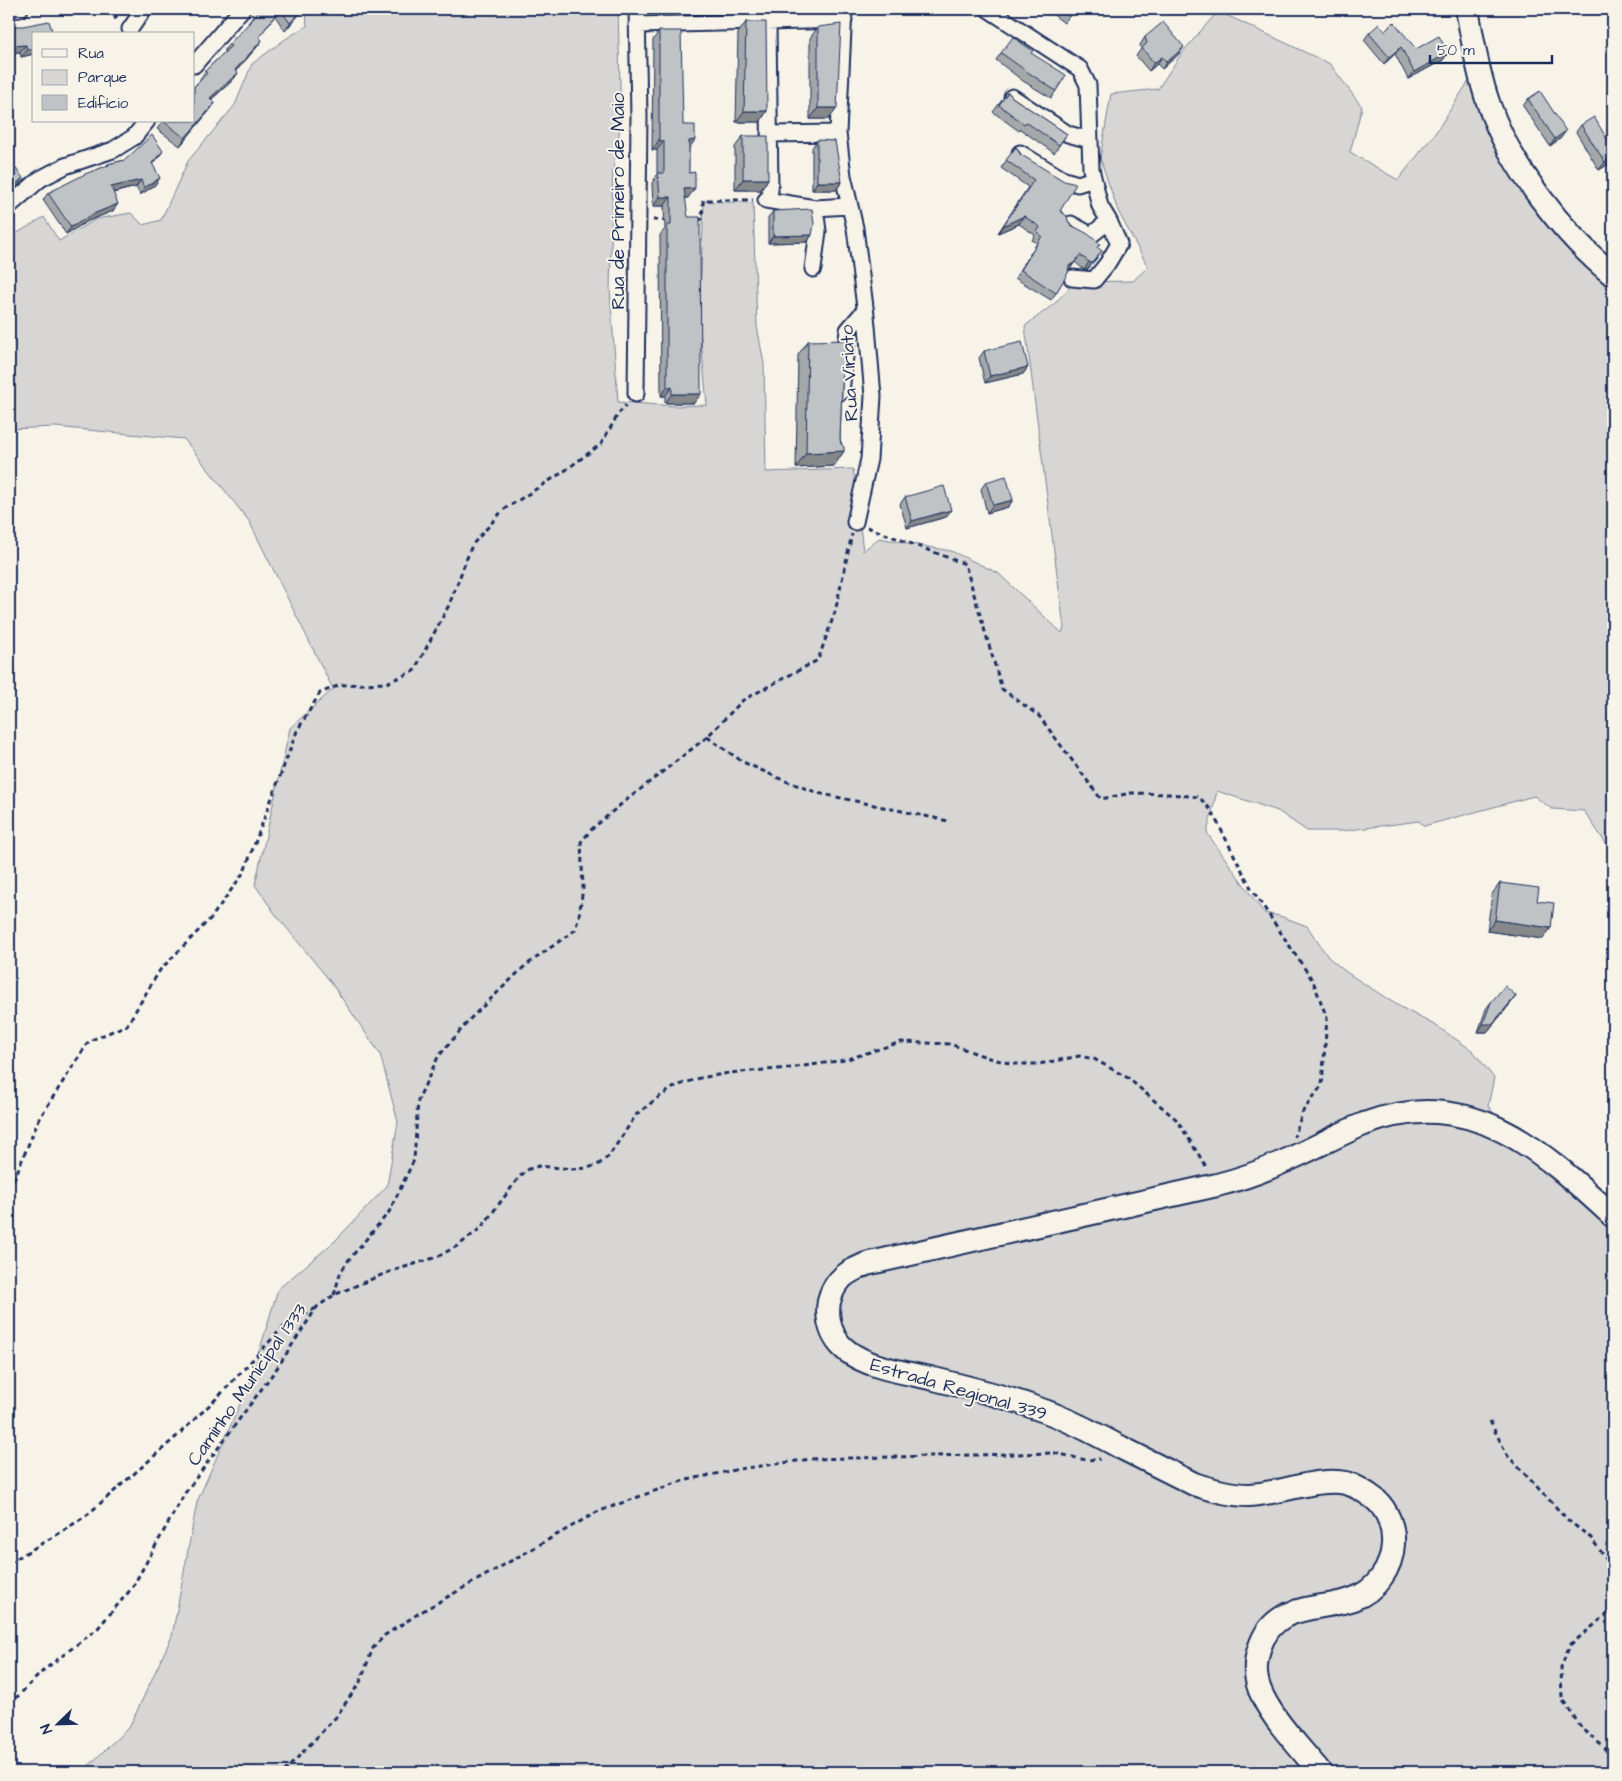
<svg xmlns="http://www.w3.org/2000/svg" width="1622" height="1781" font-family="'Architects Daughter',sans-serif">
<rect width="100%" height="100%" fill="#f7f3e8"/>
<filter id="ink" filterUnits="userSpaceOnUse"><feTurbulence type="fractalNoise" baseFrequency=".02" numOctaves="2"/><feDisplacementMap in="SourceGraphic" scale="10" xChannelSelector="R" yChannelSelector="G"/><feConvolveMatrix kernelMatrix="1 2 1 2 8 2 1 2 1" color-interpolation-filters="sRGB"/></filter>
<g filter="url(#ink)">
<path fill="#d7d6d4" stroke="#798299" d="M306 9H618L621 122 613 170 610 290 618 402 675 406 707 405 699 319 704 201 753 203 757 326 764 364 766 472 853 469 863 551 879 538 951 551 998 573 1062 633 1064 628 1025 326 1054 304 1075 282 1133 281 1148 267 1118 211 1100 158 1111 94 1158 89 1181 54 1218 11 1330 64 1362 107 1350 152 1398 180 1434 135 1474 73 1528 172 1613 272V854L1584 811 1552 809 1534 796 1424 826 1419 821 1342 831H1307L1278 811 1217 791 1207 833 1264 913 1280 916 1307 926 1328 957 1346 972 1397 1005 1438 1027 1473 1051 1494 1078 1488 1106 1499 1120 1613 1218V1772H82L130 1726 172 1636 197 1502 251 1379 278 1289 335 1241 387 1186 398 1122 380 1054 330 981 276 915 255 885 290 728 333 689 249 521 184 439 55 427 9 429V238L44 217 59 241 96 219 131 213 143 225 161 220 188 161 235 105 252 64 284 40 307 26Z"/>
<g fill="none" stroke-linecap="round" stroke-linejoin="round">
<g stroke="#1b2f5e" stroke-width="19">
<path id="minor" d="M844 9 838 133 843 176 855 228 866 315 873 396 869 459 855 522
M988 9 1080 69 1088 85 1091 169 1100 206 1109 221 1119 244 1107 264 1094 280 1072 278
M9 10 20 9
M768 22 770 191
M637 25 844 20
M130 29 144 9
M194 65 242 9
M1012 97 1068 134 1090 140
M769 134 838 133
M1020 153 1064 180 1078 184 1093 179
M766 200 815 208 849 206
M9 206 40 179 65 166 113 150 134 137 147 121
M1071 224 1091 235 1109 221
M813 269 818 231 815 208
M841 392 848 330 865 310
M636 394 639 117 637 9"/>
</g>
<g stroke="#1b2f5e" stroke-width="26">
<path id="secondary" d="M1467 9C1473 41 1478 74 1489 105 1510 166 1563 234 1613 275
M1320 1772C1302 1750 1275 1722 1263 1697 1255 1682 1254 1665 1259 1649 1274 1601 1317 1612 1353 1599 1376 1591 1392 1568 1393 1544 1394 1528 1388 1511 1376 1500 1367 1493 1357 1486 1346 1483 1318 1477 1280 1494 1249 1495 1230 1495 1212 1490 1194 1484 1170 1472 1146 1460 1122 1448 1094 1433 1066 1418 1036 1408 1002 1395 965 1387 930 1378 903 1372 870 1368 847 1351 826 1335 821 1301 840 1280 846 1272 856 1269 866 1264L1217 1185C1241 1179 1263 1171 1285 1161 1311 1150 1337 1135 1364 1124 1470 1084 1540 1149 1613 1216"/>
</g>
<path stroke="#1b2f5e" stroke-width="3" stroke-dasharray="5 4" stroke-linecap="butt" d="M100 9 104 11 105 9
M119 9 121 10 115 18 120 21
M653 220H669
M698 220 702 219 703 200H753
M867 527 965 564 1002 689 1039 716 1101 799 1131 793 1169 794 1199 797 1211 810 1251 888 1313 981 1327 1018 1322 1085 1303 1111 1294 1137
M707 737 743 762 783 780 818 793 948 821
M9 1188 15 1177 39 1119 89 1041 127 1025 160 970 211 918 244 872 297 731 320 693 340 685 386 683 414 671 449 605 472 545 503 510 563 472 601 444 619 413 626 405
M334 1295 340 1274 347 1262 389 1212 414 1160 418 1100 438 1057 471 1018 525 966 575 930 579 916 583 888 581 842 592 829 619 806 707 737 743 700 818 660 835 612 852 534
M1490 1421 1507 1455 1569 1521 1591 1538 1613 1568
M9 1563 63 1531 87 1515 176 1437 219 1396 282 1328 316 1308
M1613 1605 1605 1616 1570 1645 1561 1667 1562 1699 1583 1730 1605 1748 1613 1765
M9 1705 44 1670 98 1628 132 1588 185 1493 277 1368 317 1307 334 1295 386 1273 437 1257 459 1245 481 1228 520 1176 529 1169 539 1166 573 1169 588 1168 599 1164 609 1156 636 1115 656 1099 676 1086 700 1078 729 1073 790 1068 845 1060 901 1042 950 1044 989 1058 1013 1064H1039L1079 1056 1094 1059 1128 1078 1177 1120 1207 1168
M284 1772 336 1717 360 1682 373 1648 385 1635 421 1612 597 1512 682 1481 739 1469 811 1459 1055 1453 1086 1460 1100 1459"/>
<use href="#minor" stroke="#f7f3e8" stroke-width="15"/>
<use href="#secondary" stroke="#f7f3e8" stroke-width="22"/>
</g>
<path fill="#a5a8a9" stroke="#1b2f5e" d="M259 9H303L285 31 275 16 259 37 262 40 257 47 236 71 238 73 233 80 212 99 215 103 210 110 180 146 157 129 163 121 201 79H200L205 71 225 52 224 51 229 44 249 24 248 23Z
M1046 9H1075L1064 23Z
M746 22 767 111 760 122H736L738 33Z
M9 26 34 54 21 57 20 52 9 53Z
M818 27 837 108 829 119H810V38Z
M659 31 683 125 689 149 688 198H685L694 403H665V396H661L660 235 665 229 664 206H653L652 183 657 175V150H652L653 40Z
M1385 31 1416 49 1448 53 1443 60 1408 79 1395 54 1384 64 1364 40 1369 33Z
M1145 37 1179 54 1162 69 1157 64 1149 71 1136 56 1141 49 1140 45Z
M1001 53H1031L1056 91 1051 98 1023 81 996 60Z
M1008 92 1012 97 1067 134 1054 153 1020 129 1019 131 993 112Z
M1528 99 1561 138 1550 146 1523 106Z
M1581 125 1613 149V160L1612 162 1599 170 1576 132Z
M743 136 768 179 761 190H735V147Z
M817 140 842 182 836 190H812V148Z
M1016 147 1068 221 1097 247V258L1087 270H1084L1075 262 1069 270 1056 293 1051 300 1015 278 1037 243 1032 240 1035 235 1019 224 998 233 1028 187 1001 168Z
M163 151 152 164 155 185 140 195 136 187 113 193V211L88 221 66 234 43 200 48 193 106 166 108 164Z
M773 211 812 235 807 242 768 243V218Z
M808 341 843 362 840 439 844 451 834 466 796 468 798 355Z
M984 351 1028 367 1023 374 985 383 979 358Z
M986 482 1013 500 1008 507 987 513 981 489Z
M905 497 946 517 907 528 900 504Z
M1500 883 1537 901 1543 939 1487 931 1492 894Z
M1516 996 1511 1003 1487 1032H1478L1486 1009 1491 1002Z"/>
<path fill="#86888a" stroke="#1b2f5e" d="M303 9 299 15 285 31 290 23Z
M262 40 257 47 230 78 235 70Z
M26 45 20 52 9 53V46Z
M1184 47 1179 54 1162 69 1167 62Z
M1401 47 1395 54 1384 64 1389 57Z
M34 48V54L21 57 27 50Z
M1448 53 1443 60 1408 79 1414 72Z
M1162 57 1157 64 1149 71 1154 63Z
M238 73 233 80 205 105 210 98Z
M215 103 210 110 180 146 185 138Z
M818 108H837L829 119H810Z
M744 111H767L760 122H736Z
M1566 131 1561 138 1550 146 1555 139Z
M659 140 664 141 657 150H652Z
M695 140 688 150 689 141Z
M163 151 158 158 147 170 152 163Z
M1613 157V160L1612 162 1599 170 1605 162Z
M23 178 18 186 9 193V190Z
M160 178 155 185 140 195 144 188Z
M743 179H768L761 190H735Z
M141 180 136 187 106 194 111 187Z
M817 182H842L836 190H812Z
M695 188 688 198H677L684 189Z
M660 197H671L664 206H653Z
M118 204 113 211 88 221 66 234 71 227 93 214Z
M1024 216 1019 224 998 233 1003 226Z
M812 235 807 242 768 243 773 236Z
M1102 251 1087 270H1084L1089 262Z
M1075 262 1070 269 1064 273 1069 266Z
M1028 367 1023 374 985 383 990 376Z
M667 387H672L665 396H661Z
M672 394H701L694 403H665Z
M844 451 834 466 796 468 806 453Z
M1013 500 1008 507 987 513 993 505Z
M951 510 946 517 907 528 912 521Z
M1495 920 1551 928 1543 939 1487 931Z
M1516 996 1511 1003 1487 1032H1478L1483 1024Z"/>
<path fill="#c0c3c5" stroke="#1b2f5e" d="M259 9H280L259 37 262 40 235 70 238 73 210 98 215 103 185 138 163 121H194V87L207 73 205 71 231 46 229 44 255 17 253 15Z
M280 9H303L290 23Z
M1060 9H1075L1069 16Z
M49 21 53 34H34V48L27 50 26 45 9 46V26H23Z
M746 22H766L767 111H744Z
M1163 22 1184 47 1167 62 1162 57 1154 63 1142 48 1147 43 1145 37Z
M1394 22 1416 49 1439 36 1448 53 1414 72 1401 47 1389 57 1369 33 1379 24 1385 31Z
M841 24 837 108H818V27Z
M659 31H681L683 125H695V140L689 141V173L695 172V188L684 189 688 217H700L701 394H672V387H667V225H671V197H660L658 173H664V141L659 140Z
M1013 37 1033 51 1031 53 1066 75 1056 91 1029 73 1001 53Z
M1540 91 1566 131 1555 139 1528 99Z
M1008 92 1012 97 1067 134 1059 145 1026 122 1024 124 999 105Z
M1594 117 1613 149V157L1605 162 1581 125Z
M152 135 163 151 152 163 160 178 144 188 141 180 111 187 118 204 93 214 71 227 48 193 85 174 109 165 108 164 125 160Z
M743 136H768V179H743Z
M817 140 835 141 842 182H817Z
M1016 147 1020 154 1064 181 1076 184 1060 211 1067 216 1068 221 1071 225 1088 234 1100 244 1097 247 1102 251 1092 263 1089 262 1080 255 1075 262 1069 266 1068 273 1056 293 1021 270 1042 236 1037 232 1040 227 1024 216 1003 226 1034 180 1006 160Z
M14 166 23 178 9 190V169Z
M812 209 814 224 812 235 773 236V211Z
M846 340 843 362 840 439 841 444 844 447V451L806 453 808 341Z
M1022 342 1028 367 990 376 984 351Z
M1006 476 1013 500 993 505 986 482Z
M944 486 951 510 912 521 905 497Z
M1500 883 1539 888 1537 901 1554 903 1551 928 1495 920Z
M1505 986 1516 996 1492 1024H1483L1491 1002Z"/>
</g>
<g text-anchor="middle" stroke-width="4" stroke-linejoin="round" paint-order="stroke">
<g font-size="19" fill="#1b2f5e" stroke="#f7f3e8">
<text transform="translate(617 201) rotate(-90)" y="7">Rua de Primeiro de Maio</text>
<text transform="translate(848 373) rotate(-93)" y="7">Rua Viriato</text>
<text transform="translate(246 1384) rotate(-55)" y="7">Caminho Municipal 1333</text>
<text transform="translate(959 1388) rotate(16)" y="7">Estrada Regional 339</text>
</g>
</g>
<rect width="1622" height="1781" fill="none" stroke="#f7f3e8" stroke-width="30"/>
<rect x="15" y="15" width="1592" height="1751" fill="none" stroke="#1b2f5e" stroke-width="2" filter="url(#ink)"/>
<rect x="32" y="32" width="162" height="90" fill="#f7f3e8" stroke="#9fa5b1"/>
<rect x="42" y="49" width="25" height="8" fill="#f7f3e8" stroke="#9fa5b1"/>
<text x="78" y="58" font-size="15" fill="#1b2f5e">Rua</text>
<rect x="42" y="70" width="25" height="15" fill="#d7d6d4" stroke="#9fa5b1"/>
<text x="78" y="82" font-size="15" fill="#1b2f5e">Parque</text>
<rect x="42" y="95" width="25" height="15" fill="#c0c3c5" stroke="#9fa5b1"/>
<text x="78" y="108" font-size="15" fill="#1b2f5e">Edifício</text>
<g transform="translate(58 1724) rotate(247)" stroke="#f7f3e8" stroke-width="4" paint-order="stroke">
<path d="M0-4L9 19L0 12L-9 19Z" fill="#1b2f5e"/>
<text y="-8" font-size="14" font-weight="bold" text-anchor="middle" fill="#1b2f5e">N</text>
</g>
<path d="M1430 55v8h122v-8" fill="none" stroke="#1b2f5e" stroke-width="2.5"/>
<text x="1437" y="55" font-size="15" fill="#1b2f5e" stroke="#f7f3e8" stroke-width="4" paint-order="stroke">50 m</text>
</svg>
